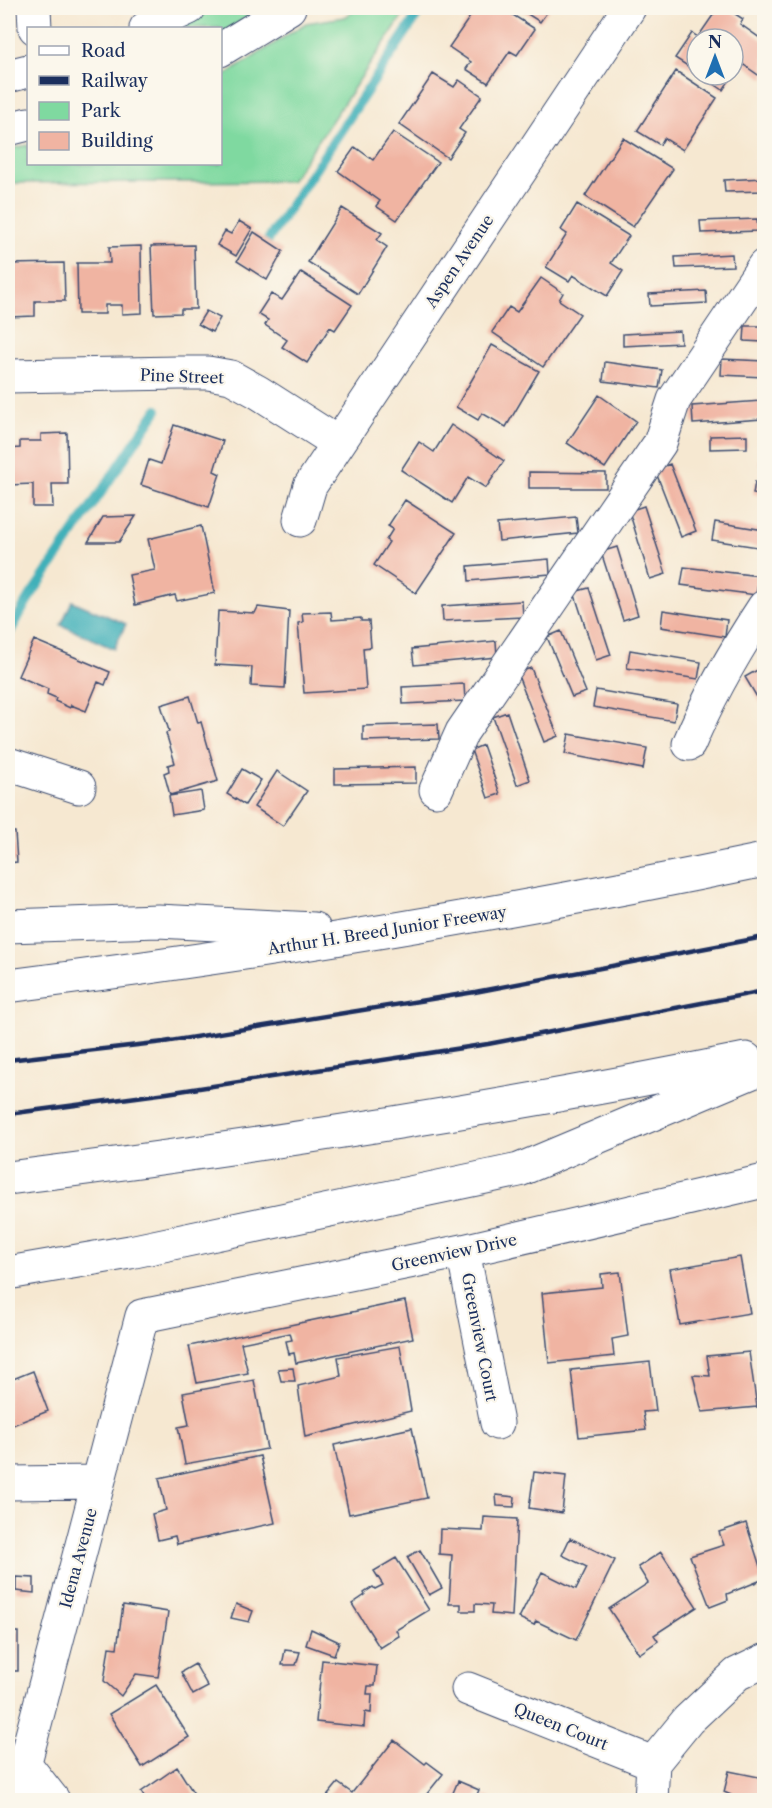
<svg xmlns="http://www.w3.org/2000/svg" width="772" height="1808" font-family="'Libre Caslon Text',serif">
<rect width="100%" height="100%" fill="#fbf7ec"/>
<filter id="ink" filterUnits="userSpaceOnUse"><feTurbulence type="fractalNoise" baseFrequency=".0167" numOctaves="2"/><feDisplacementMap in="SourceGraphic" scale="12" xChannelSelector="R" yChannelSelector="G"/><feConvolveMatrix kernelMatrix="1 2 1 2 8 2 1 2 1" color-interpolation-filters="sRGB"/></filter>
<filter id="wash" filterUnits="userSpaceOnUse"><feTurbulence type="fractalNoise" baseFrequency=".008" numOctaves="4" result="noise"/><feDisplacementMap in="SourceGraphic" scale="24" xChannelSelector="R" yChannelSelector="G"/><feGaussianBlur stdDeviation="1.35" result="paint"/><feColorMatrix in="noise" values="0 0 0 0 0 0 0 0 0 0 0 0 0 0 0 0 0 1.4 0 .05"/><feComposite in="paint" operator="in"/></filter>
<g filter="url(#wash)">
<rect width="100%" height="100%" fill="#f6e8d1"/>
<path fill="#7fd9a0" stroke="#4d847f" stroke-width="1.5" d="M213 8H263L221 34 220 28H176Z
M358 8H408L291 181 8 183V149L28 145V164H220L221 78 306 23 345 17Z"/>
<path fill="#3fb0b9" stroke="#2d708c" stroke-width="1.5" d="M72 601 126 624 114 649 61 625Z"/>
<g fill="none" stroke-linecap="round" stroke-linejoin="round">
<path stroke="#3fb0b9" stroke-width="10" d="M268 240 422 8
M8 635 27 601 157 410"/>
</g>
<g id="blocks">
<path fill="#f0b4a2" d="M476 8H502L535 29 517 55 510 51 488 83 466 69 471 62 449 47Z
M518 8H550L540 22Z
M718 8H726L743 19 740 24 764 41V79L741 63 733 74V39H697V72L675 58 692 33 698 37Z
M676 71 717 98 683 150 664 138 660 145 637 131Z
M433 74 454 87 459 80 482 96 459 129 465 133 448 158 399 124Z
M701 75H733L723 90Z
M393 132 438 162 397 220 376 206 380 201 338 171 355 147 373 160Z
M623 138 673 169 633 227 585 196Z
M764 178V191L725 192 724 180Z
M577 204 629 236 611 263 623 271 607 296 573 275 569 281 546 267 567 234 561 230Z
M342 208 382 233 377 240 387 247 358 294 308 262Z
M757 219 758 231 701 233 700 221Z
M239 221 252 229 236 256 217 245 225 231 231 234Z
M254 232 283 251 267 280 237 261Z
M194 245 196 309H181V313L154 314 151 246Z
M141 246 142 313 122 314V305H105V314H78L77 263H110L109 247Z
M732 254 733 266 676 268 675 257Z
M64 263 65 301H35V316L8 317V264Z
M301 272 352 305 335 330 330 327 307 363 282 347 287 340 265 325 268 320 258 314 271 294 282 300Z
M541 278 563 293 559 300 580 314 543 367 492 332 509 307 517 312Z
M706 291 707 303 650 306 649 294Z
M206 311 220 318 212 332 198 324Z
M745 326H764V342L744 341Z
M680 331 681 343 623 346V334Z
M492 345 539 371 506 427 482 413 478 420 456 407Z
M722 359 764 361V377L721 375Z
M605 362 662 370 659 388 603 381Z
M599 395 636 421 605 468 567 443Z
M761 401 762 419 693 424 692 406Z
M174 425 223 441 214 471 220 474 209 507 141 485 149 460 161 464Z
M451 425 504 461 486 488 468 477 452 503 401 470 419 442 434 452Z
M67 433 68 484H52L53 507H33V484L8 485V449L20 448V441H41V434Z
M747 435V448L710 449V436Z
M763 438H764V465L759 464Z
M670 464 696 531 681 537 655 470Z
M529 472 606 473V488H529Z
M755 482 764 484V496L753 494Z
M405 500 456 533 416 593 374 565 389 542 386 540 393 529 388 526Z
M644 506 666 574 650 579 629 511Z
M136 516 119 542H88L103 517Z
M576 517 578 533 499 541 497 524Z
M715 522 764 530V548L712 540Z
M201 526 215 593 177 601 175 595 135 605 129 575 155 570 148 539Z
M617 547 638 615 623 620 601 552Z
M549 559 550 574 469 581 468 566Z
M684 567 759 576 756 595 681 585Z
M589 588 611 655 596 660 574 592Z
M522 601 523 617 443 621 442 606Z
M258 607 289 611 285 688 251 686 252 667 215 665 218 611 255 613Z
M663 610 727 620 725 637 661 627Z
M331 612 332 620 361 618V621H369L371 647 363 648 366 689 304 693 298 623 303 622 302 613Z
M561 631 586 692 572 697 547 637Z
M34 640 110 672 105 685 98 682 86 711 71 705 70 708 55 701 56 698 47 694 48 689 18 676Z
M496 641 497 657 414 665 412 649Z
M630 650 701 662 698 679 627 668Z
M531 668 558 736 544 742 517 673Z
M759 669 764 678V709L745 677Z
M464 684 465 701 403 704 402 687Z
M596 690 677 704 674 721 593 707Z
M190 696 198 723 201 722 218 781 170 795 164 773 169 771 168 765 175 763 166 733 169 731 161 705Z
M507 712 530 780 517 785 493 717Z
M438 724 439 739 363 741V726Z
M569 734 647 748 643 769 565 754Z
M483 745 500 794 488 798 471 750Z
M416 767V783L335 784V769Z
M242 769 261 780 245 805 227 794Z
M277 771 307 791 283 826 254 807Z
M201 791 204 810 172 815 169 796Z
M8 832H15L17 862 8 863Z
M740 1257 750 1313 680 1325 670 1269Z
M620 1272 628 1336 612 1339 614 1356 549 1363 542 1293 602 1287 601 1274Z
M405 1301 413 1338 296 1363 294 1353 289 1354 286 1341 292 1340 290 1333 241 1343 248 1373 197 1383 189 1346Z
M400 1346 411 1411 305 1437 298 1386 341 1376 338 1357Z
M749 1352 757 1407 702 1412 693 1375 710 1376 707 1356Z
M650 1362 656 1411 643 1412 646 1430 579 1437 571 1370Z
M293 1368 295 1381H281L278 1369Z
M33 1371 48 1411 8 1427V1381Z
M254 1380 267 1449 185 1464 178 1427 189 1425 183 1393Z
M412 1428 427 1498 349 1514 334 1445Z
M260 1456 275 1523 177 1544 175 1536 158 1540 152 1514 166 1510 159 1478Z
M534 1472 566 1476 562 1513 529 1508Z
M496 1495 515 1497 514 1507 497 1506Z
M484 1517 517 1519 512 1616 491 1614 492 1605 475 1604V1611H461V1604H449L452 1555 439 1554 440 1529 483 1531Z
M746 1523 764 1579 727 1594 728 1600 710 1607 690 1556 724 1545 719 1532Z
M570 1538 615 1560 576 1640 536 1621 534 1625 519 1618 542 1572 576 1589 587 1567 562 1555Z
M420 1550 442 1588 429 1595 407 1557Z
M661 1552 697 1607 654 1635 658 1641 639 1654 609 1609 648 1583 638 1567Z
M396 1558 429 1610 396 1630 399 1636 380 1648 352 1604 365 1595 364 1593 373 1587 375 1589 383 1585 374 1571Z
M16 1577 34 1578V1593L16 1591Z
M236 1604 253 1611 249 1622 231 1618Z
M123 1605 168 1612 158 1677 136 1674 121 1696 104 1681 109 1647 117 1648Z
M311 1629 339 1642 334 1655 306 1645Z
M8 1632H18V1671H8Z
M285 1650 300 1652 296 1665H282Z
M322 1660 377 1666 375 1686H368L367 1694H372L371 1713 365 1712 364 1727 316 1722Z
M195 1664 208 1687 193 1695 181 1672Z
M156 1685 189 1737 142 1767 109 1714Z
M394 1740 425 1764 427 1762 443 1774 422 1800H324L338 1783 352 1793Z
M177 1767 198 1800H146L141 1792Z
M729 1771 764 1778V1800H730L731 1795 724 1792Z
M458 1781 479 1790 476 1797 483 1800 485 1796 497 1800H450Z"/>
</g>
</g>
<g filter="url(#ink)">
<use href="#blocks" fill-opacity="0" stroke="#3c4b6f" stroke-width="1.5"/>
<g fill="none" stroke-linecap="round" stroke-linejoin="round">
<g stroke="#3c4b6f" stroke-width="35">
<path id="minor" d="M34 8 35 28
M146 28 189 8
M220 50 289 8
M8 76 28 71
M8 129 28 124
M8 376 179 373H208L231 377 258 392 338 443
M300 520 310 486 629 8
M689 744C709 696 735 651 764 607
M8 764 79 787
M436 790 462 732 660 443 674 400 764 266
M463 1251 497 1423
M8 1483 98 1482
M468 1689 653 1763
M9 1761 24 1763 53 1800
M653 1763 688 1720 737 1674 764 1661
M15 1800 142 1316 463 1251 764 1181
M651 1800 653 1763"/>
</g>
<g stroke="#3c4b6f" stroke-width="35">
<path id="highway" d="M8 926 158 921 314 929
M8 986C262 954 514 912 764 860
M8 1178C255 1147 501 1109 746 1059
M8 1273 130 1252 519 1170 764 1067"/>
</g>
<use href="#minor" stroke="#fff" stroke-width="33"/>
<use href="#highway" stroke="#fff" stroke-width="33"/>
<path stroke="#1b2f5e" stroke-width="4.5" d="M8 1060 164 1042 475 992 764 937
M8 1114 167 1093 488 1044 764 991"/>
</g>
</g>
<g text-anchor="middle" stroke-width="4.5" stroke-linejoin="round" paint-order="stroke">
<g font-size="16" fill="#1b2f5e" stroke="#fbf7ec">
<text transform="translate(459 261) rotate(-56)" y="6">Aspen Avenue</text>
<text transform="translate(182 376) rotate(2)" y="6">Pine Street</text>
<text transform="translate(387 930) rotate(-9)" y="6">Arthur H. Breed Junior Freeway</text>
<text transform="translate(454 1252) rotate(-12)" y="6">Greenview Drive</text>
<text transform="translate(480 1337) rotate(79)" y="6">Greenview Court</text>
<text transform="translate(78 1558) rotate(-75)" y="6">Idena Avenue</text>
<text transform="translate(561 1726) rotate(22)" y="6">Queen Court</text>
</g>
</g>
<rect width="772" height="1808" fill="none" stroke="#fbf7ec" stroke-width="30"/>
<rect x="27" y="27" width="195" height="138" fill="#fbf7ec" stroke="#a1a7b3" stroke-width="1.5"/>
<rect x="39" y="46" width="30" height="9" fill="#ffffff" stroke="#a1a7b3" stroke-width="1.5"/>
<text x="81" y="57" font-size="18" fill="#1b2f5e">Road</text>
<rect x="39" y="76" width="30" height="9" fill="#1b2f5e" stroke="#a1a7b3" stroke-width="1.5"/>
<text x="81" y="87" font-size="18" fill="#1b2f5e">Railway</text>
<rect x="39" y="102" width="30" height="18" fill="#7fd9a0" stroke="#a1a7b3" stroke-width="1.5"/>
<text x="81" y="117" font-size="18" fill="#1b2f5e">Park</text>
<rect x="39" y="132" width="30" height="18" fill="#f0b4a2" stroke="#a1a7b3" stroke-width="1.5"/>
<text x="81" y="147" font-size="18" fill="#1b2f5e">Building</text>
<g transform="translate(715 57)"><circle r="28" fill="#fbf7ec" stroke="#a1a7b3" stroke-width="1.5"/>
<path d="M0-4.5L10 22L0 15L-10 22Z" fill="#1f6fb2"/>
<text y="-9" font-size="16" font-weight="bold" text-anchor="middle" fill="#1b2f5e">N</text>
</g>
</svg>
